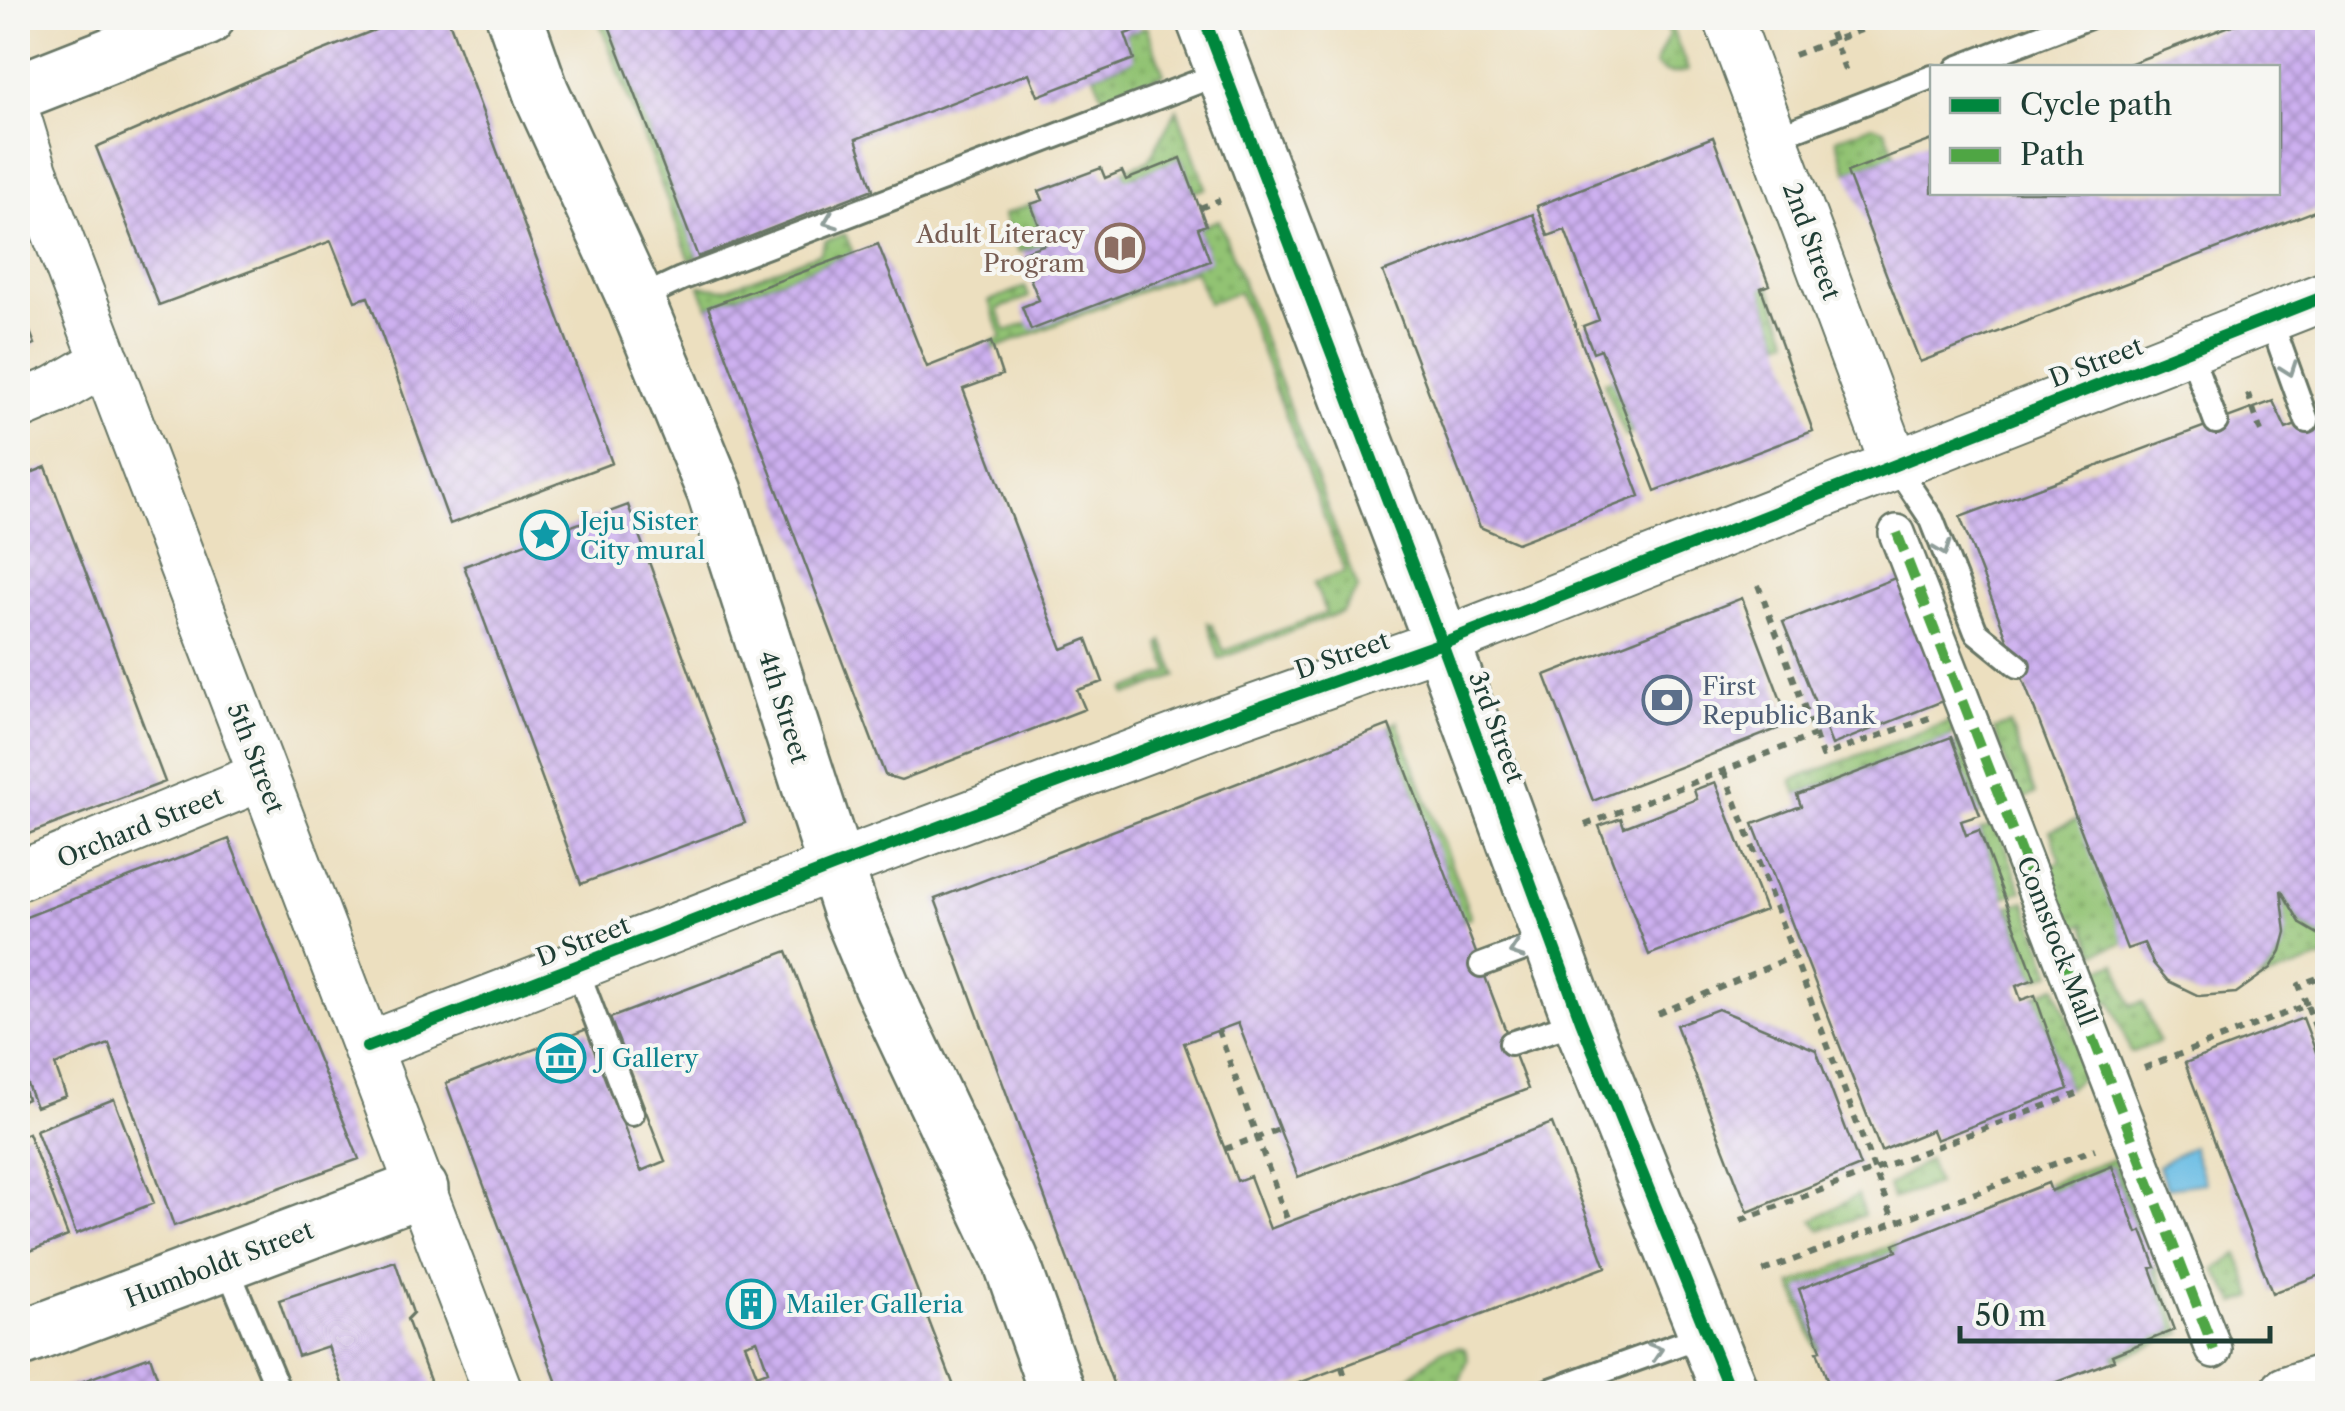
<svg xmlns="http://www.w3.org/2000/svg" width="2345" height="1411" font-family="'Libre Caslon Text',serif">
<defs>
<pattern id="grass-dots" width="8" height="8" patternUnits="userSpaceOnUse" patternTransform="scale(2.5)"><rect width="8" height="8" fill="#92c373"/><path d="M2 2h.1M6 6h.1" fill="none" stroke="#77a05f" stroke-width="1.8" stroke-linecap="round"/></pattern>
<pattern id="building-cross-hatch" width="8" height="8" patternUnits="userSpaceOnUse" patternTransform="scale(2.5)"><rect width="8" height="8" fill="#cdb0f0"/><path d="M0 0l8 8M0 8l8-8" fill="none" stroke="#a690c3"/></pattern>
</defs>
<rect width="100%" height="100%" fill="#f6f6f2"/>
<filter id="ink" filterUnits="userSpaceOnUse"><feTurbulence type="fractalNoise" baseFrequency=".01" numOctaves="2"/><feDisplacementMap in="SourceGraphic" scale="20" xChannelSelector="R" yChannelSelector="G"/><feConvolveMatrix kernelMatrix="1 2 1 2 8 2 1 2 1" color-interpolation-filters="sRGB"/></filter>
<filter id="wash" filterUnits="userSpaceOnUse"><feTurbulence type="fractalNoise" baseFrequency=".0048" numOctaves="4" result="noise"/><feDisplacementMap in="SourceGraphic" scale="40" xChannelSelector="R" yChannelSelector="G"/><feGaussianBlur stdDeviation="2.25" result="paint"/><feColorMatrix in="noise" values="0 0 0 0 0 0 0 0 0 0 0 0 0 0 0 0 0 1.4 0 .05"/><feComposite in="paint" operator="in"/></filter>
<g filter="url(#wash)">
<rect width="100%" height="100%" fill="#ecdfbf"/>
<path fill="url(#grass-dots)" stroke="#588054" stroke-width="2.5" d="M598 18H606L698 257 690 260Z
M1663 18H1668L1688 70C1674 75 1666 75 1655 65L1669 34Z
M1146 27 1164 74 1103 97 1094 75 1133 60 1125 34Z
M1177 109 1206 188 1194 192 1181 159 1126 180 1122 171 1148 161Z
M1872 125 1885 130 1895 154 1847 172 1836 139Z
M1031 204 1046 244 1019 252 1003 215Z
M1219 220 1358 589 1342 612 1219 659 1208 623 1212 625 1224 651 1326 613 1314 583 1345 572 1239 292 1208 303 1195 270 993 349 991 342 1002 338 989 301 1025 287 1029 297 998 309 1006 331 1209 261 1198 228Z
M845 234 853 253 708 307 700 286 725 289 820 253 825 241Z
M1769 285 1789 339 1781 342 1761 288Z
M1612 379 1632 433 1625 437 1604 382Z
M1163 641 1177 676 1127 695 1125 690 1170 672 1160 645Z
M1958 718 1951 737 1797 794 1792 780Z
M1397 721 1471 917 1463 920 1389 725Z
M2010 724 2035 794 2019 800 1994 729Z
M1967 740 1992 810 1980 815 1954 745Z
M2079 819 2125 942 2095 953 2084 924 2068 930 2045 868 2061 861 2050 831Z
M1997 824 2022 891 2004 897 1980 830Z
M2281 890 2301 924 2327 940V957L2257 982C2292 954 2286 927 2281 890Z
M2025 901 2052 973 2035 979 2009 906Z
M2116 963 2131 1006 2143 1002 2159 1042 2131 1053 2111 1001 2095 1006 2083 975Z
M2056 986 2087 1073 2068 1089 2035 995Z
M2116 1158 2142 1231 2137 1233 2112 1167 2051 1191 2048 1183Z
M1929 1159 1937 1184 1892 1199 1888 1186Z
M1858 1195 1864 1215 1821 1230 1813 1220Z
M1894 1244 1897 1251 1799 1289 1821 1350 1817 1351 1792 1284Z
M2238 1254 2254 1297 2236 1303 2215 1269Z
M2156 1267 2182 1333 2114 1360 2112 1355 2174 1330 2151 1268Z
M1460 1347 1465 1349 1468 1360 1455 1393H1371L1409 1377 1440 1351Z"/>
<path fill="#67bce4" stroke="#437c8c" stroke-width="2.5" d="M2192 1146 2205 1183 2167 1188 2158 1166Z"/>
<g id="blocks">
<path fill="url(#building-cross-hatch)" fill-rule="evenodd" d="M405 18H448L612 463 450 524 368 297 355 301 331 241 159 305 96 147 266 73Z
M606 18H1136L1140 29 1125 34 1134 59 1038 96 1029 73 856 139 873 189 698 257Z
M2251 18H2328V206L1920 362 1847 172 1932 140V192H2278V68L2121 67Z
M1713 137 1769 285 1761 288 1813 431 1655 491 1601 349 1593 352 1583 326 1599 320 1565 230 1548 236 1537 206Z
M1181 158 1206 225 1198 228 1210 261 1031 330 1022 307 1039 300 1023 261 1027 260 1023 252 1046 244 1031 204 1043 200 1039 191 1101 168 1105 178 1122 171 1126 180Z
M1533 214 1640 496 1517 543 1480 527 1383 272Z
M878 244 927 367 991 342 1002 375 963 389 1062 649 1087 639 1103 682 1077 690 1085 709 901 780 885 775 708 307Z
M18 302 35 344 18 351Z
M2273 401 2286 429 2328 413V940L2301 924 2281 890 2286 932 2281 951 2271 968 2236 993 2199 996 2168 981 2153 963 2144 943 2127 949 1960 517Z
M46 467 165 782 18 838V478Z
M628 505 745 823 581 884 464 566Z
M1900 576 1948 699 1832 745 1783 622Z
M1742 598 1790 724 1593 801 1545 675Z
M1389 725 1528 1089 1298 1177 1238 1023 1184 1043 1237 1181 1250 1176 1270 1229 1552 1123 1606 1267 1270 1394H1117L935 899Z
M1951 737 1980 815 1961 821 1966 835 1979 830 2035 979 2016 986 2021 1000 2035 995 2068 1089 1936 1140 1932 1130 1881 1151 1753 824 1801 806 1797 795Z
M1715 782 1765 910 1649 955 1599 826 1621 818 1624 827 1697 799 1694 790Z
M229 839 359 1159 174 1226 109 1044 55 1065 66 1096 36 1107 24 1077 20 1078 27 1099 18 1103V920Z
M787 951 957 1394H561L446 1083 587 1029 641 1171 665 1161 610 1018ZM757 1340 768 1371 757 1375 745 1344Z
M1718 1009 1816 1050 1860 1166 1748 1212 1676 1025Z
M2303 1018 2328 1083V1272L2272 1293 2185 1063Z
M114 1099 154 1203 76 1234 36 1130Z
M28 1133 68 1236 18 1256V1137Z
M2112 1166 2137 1233 2142 1231 2156 1267 2151 1268 2174 1330 2112 1355 2114 1360 2027 1394 1831 1391 1817 1351 1821 1350 1799 1289 1897 1251 1894 1244 2048 1183 2051 1191Z
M395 1261 413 1313 407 1319 435 1394H346L328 1346 298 1356 279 1300Z
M150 1356 163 1394H51V1393Z"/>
</g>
</g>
<g filter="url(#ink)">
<use href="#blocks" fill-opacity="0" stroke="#677665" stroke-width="2.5"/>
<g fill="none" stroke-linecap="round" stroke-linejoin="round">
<g stroke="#677665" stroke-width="28">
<path id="service" d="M1957 68 2087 18
M1773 138 1932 77
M636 300 681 279 1224 72
M2270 318 2307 421
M2189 349 2216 422
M1895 465 1932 520 1976 632 2018 666
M1481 965 1551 939
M576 967 632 1114
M1511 1043 1581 1021
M225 1262 280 1394
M1540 1394 1707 1334"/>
</g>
<g stroke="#677665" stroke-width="40">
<path id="pedestrian" d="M1897 533 2214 1350"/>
</g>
<g stroke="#677665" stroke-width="52">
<path id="minor" d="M1728 18 1895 465
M18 122 33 171 499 1394
M18 406 56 390 106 361
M18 876 263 776
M367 1047 835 866 1221 721 1442 643 2328 295"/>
</g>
<g stroke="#677665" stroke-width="60">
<path id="tertiary" d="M515 18 541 92 636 300 715 492 850 910 882 987 1010 1258 1058 1394
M18 92 206 18
M18 1340 420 1189"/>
</g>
<g stroke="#677665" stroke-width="60">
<path id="secondary" d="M1204 18 1442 643 1581 1021 1731 1394
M2288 1394 2328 1381"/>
</g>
<path stroke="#677665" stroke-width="6" stroke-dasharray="8 8" stroke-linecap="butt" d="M1825 18 1848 77
M1794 55 1894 18
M1200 208 1220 200
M2248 394 2262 435
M1815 735 1822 756 1932 717
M1724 771 1794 956
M1585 825 1815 735 1758 585
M2307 1005 2299 985 2328 974
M1658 1014 1794 956 1894 1222
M1218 1030 1288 1222
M2144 1068 2307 1005 2328 1061
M1225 1149 1279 1129
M1741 1220 2077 1094
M1763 1271 2095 1149
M1342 1367 1346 1380"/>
<use href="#service" stroke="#fff" stroke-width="22"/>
<use href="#pedestrian" stroke="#fff" stroke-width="35"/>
<use href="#minor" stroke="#fff" stroke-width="48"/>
<use href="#tertiary" stroke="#fff" stroke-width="55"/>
<use href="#secondary" stroke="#fff" stroke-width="55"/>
<path stroke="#4fa644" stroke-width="10" stroke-dasharray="20 10" stroke-linecap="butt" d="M1897 533 2214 1350"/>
<g stroke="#f6f6f2" stroke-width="19">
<path id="cycleway" d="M1204 18 1442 643 1581 1021 1731 1394
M367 1047 835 866 1221 721 1442 643 2328 295"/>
</g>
<use href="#cycleway" stroke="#00873e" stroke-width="12"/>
</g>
<defs><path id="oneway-chevron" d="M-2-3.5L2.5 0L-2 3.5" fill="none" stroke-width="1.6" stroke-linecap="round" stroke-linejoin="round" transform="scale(2.5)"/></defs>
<g stroke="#8f9e9a">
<use href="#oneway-chevron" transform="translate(830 221) rotate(159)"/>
<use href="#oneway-chevron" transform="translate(2289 369) rotate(70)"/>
<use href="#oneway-chevron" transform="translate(1943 549) rotate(69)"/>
<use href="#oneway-chevron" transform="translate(1516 951) rotate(161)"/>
<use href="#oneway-chevron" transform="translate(1656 1351) rotate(-18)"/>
</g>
</g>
<defs>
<g id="library-ring" transform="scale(2.5)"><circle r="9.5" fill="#f6f6f2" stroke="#8d6e63" stroke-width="1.5"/><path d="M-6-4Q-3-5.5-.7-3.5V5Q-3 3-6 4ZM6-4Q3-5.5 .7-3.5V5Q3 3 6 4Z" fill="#8d6e63"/></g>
<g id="sight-ring" transform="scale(2.5)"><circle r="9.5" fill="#f6f6f2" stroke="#0f9aa8" stroke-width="1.5"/><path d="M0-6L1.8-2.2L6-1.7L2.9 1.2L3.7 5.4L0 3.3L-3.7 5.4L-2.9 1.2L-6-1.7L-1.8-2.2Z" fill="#0f9aa8"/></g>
<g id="bank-ring" transform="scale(2.5)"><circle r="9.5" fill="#f6f6f2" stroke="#5c6f8a" stroke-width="1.5"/><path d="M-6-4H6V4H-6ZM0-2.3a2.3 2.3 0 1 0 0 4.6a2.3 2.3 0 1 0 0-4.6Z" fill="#5c6f8a"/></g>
<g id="museum-ring" transform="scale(2.5)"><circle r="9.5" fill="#f6f6f2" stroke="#0f9aa8" stroke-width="1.5"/><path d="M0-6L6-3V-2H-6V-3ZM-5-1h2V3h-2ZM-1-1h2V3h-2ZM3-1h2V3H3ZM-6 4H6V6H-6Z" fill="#0f9aa8"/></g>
<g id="building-ring" transform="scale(2.5)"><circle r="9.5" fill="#f6f6f2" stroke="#0f9aa8" stroke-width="1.5"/><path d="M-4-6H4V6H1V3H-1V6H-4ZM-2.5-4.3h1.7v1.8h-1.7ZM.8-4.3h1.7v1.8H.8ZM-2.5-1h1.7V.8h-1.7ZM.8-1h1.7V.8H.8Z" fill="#0f9aa8"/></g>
</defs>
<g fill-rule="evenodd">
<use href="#library-ring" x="1120" y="248"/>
<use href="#sight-ring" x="545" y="535"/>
<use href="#bank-ring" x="1667" y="700"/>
<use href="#museum-ring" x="561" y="1058"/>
<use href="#building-ring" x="751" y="1304"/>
</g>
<g text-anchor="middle" stroke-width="8" stroke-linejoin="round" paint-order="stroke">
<g font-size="25" fill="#785e54" stroke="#f6f6f2" text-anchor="end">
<text x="1085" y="243">Adult Literacy<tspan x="1085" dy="29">Program</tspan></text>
</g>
<g font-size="25" fill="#1f3d34" stroke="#f6f6f2">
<text transform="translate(1812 241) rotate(70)" y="9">2nd Street</text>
<text transform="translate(2096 362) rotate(-21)" y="9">D Street</text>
<text transform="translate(1342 655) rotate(-19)" y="9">D Street</text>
<text transform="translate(784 707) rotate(73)" y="9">4th Street</text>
<text transform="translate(1497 727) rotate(70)" y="9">3rd Street</text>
<text transform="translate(256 758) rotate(69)" y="9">5th Street</text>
<text transform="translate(140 827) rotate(-22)" y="9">Orchard Street</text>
<text transform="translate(583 941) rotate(-21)" y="9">D Street</text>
<text transform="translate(2057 941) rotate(69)" y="9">Comstock Mall</text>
<text transform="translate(219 1264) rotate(-21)" y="9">Humboldt Street</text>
</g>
<g font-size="25" fill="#0d838f" stroke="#f6f6f2" text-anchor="start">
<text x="580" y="530">Jeju Sister<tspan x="580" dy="29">City mural</tspan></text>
<text x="596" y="1067">J Gallery</text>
<text x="786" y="1313">Mailer Galleria</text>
</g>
<g font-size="25" fill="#4e5e75" stroke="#f6f6f2" text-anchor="start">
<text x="1702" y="695">First<tspan x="1702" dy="29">Republic Bank</tspan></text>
</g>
</g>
<rect width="2345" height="1411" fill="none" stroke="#f6f6f2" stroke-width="60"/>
<rect x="1930" y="65" width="350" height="130" fill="#f6f6f2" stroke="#a0aca6" stroke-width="2.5"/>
<rect x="1950" y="98" width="50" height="15" fill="#00873e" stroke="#a0aca6" stroke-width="2.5"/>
<text x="2020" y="115" font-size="30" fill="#1f3d34">Cycle path</text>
<rect x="1950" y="148" width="50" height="15" fill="#4fa644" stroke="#a0aca6" stroke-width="2.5"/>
<text x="2020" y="165" font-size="30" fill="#1f3d34">Path</text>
<path d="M1960 1326v15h310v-15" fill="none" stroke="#1f3d34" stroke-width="5"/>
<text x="1975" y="1326" font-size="30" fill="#1f3d34" stroke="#f6f6f2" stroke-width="8" paint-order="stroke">50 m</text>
</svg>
